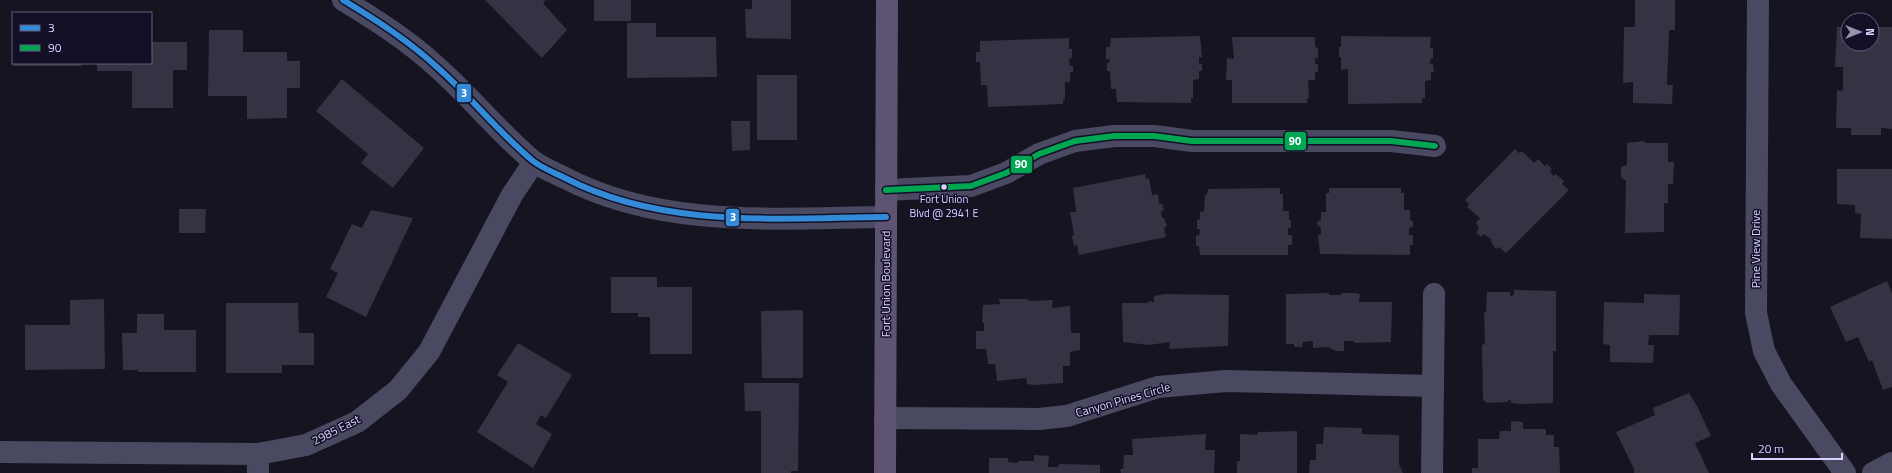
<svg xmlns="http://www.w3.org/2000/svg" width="1892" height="473" font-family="'Titillium Web',sans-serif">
<rect width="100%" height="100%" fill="#161421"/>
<path fill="#343243" d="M485 0H546L543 3 567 30 542 58Z
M594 0H631V21H594Z
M752 0H791V39L746 38 745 9H752Z
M1635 0H1675V30H1669L1667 85H1673L1672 104 1633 103V82L1623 83 1624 27H1635Z
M627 23H656V37H716L717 77 627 78Z
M1837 27H1848V44H1872V27H1892V129L1881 128V135H1851V128H1836L1837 90 1843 91V67H1835Z
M209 30H243V52H287V61H300V88H287V118L247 119V96H208Z
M1200 36 1202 57H1199V64H1202V71H1199V79L1193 80V98H1191V103L1117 102 1116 89H1111L1110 71H1107V63H1109L1110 59H1106V47H1110L1111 38Z
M1341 36 1431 37 1430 48H1433V58H1431L1430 64H1433L1434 72H1431V80L1425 81V98H1422V103L1348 104V69L1341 70V57H1339V47H1341Z
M1232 37H1315V47L1318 48V58H1315V64H1318V72H1315V80H1308L1309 98H1307V103H1232V80H1226L1227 58 1234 59Z
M1069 38V49H1072V58L1069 59 1070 66H1073V73L1070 72V82H1065V99L1063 100V104L988 107 987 85H981L980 62H976V52H980V41Z
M151 42H187V70H173V108H132V71H97V63H151Z
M13 63H81V66H13Z
M757 75H797V140H757Z
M342 79 424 148 393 188 361 163 368 154 316 111Z
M731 121H750V150L732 151Z
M1644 141 1645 143H1668V162H1674L1673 184H1668V203H1664V232L1625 233 1626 181 1621 177V167L1627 165V143Z
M1515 149 1519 153 1522 151 1534 163 1538 159 1545 166 1547 164 1552 169 1550 172 1554 176 1556 174 1564 181 1562 184 1569 190 1506 253 1499 247 1496 249 1491 242V239L1483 234 1481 237 1476 233 1479 228 1476 223 1480 218 1467 207 1469 204 1465 200Z
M1837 169H1892V239L1860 238 1861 214 1855 213V205L1837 204Z
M1145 174 1146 179 1149 178 1152 195 1158 194 1159 204H1162L1164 210 1161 212 1162 218H1164L1167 226 1164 228 1166 237 1079 255 1077 245 1074 246 1072 236 1074 235 1070 212H1076L1073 188Z
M1280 188V194H1283V211H1289V220H1291V228H1288V235H1292V245H1288V255H1200L1199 246H1196V235L1199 236 1200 229H1197V220L1200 219V212L1204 211 1205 195 1207 194 1208 189Z
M1329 188H1401V193H1404V210H1410V220L1413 221V227L1409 228V235H1413V245H1410V255L1320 254 1318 235H1321V228L1317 224 1318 221 1321 220V212H1326V193H1329Z
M179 209H206L205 233H179Z
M371 210 413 218 366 317 326 297 338 273 330 269 352 224 362 228Z
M611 277H657V287H692V354H650V317H638V313H611Z
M1887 281 1892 293V387L1883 390 1872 360 1869 362 1858 337 1846 342 1830 307Z
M1514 290 1556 291V351H1553V403L1521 404 1511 403V400H1508V402L1487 403 1483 400 1482 345 1485 344 1484 312H1486L1487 292H1510V296L1514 295Z
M1329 293V295H1341L1342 293H1356L1360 294 1359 302H1392L1391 342 1354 343V341H1344V351H1336L1328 347 1313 348V341L1303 342 1302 347H1294V344H1286V294Z
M1164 294 1229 295 1228 346 1169 349 1170 342 1149 345 1123 342 1122 303H1146L1151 301 1154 303V296Z
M1644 294 1680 295 1679 335H1649L1648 345H1654L1653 363 1610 362V345L1603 344 1604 302 1644 303Z
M104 299 105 369 25 370V325H70V300Z
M999 299H1028L1029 301 1053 300 1052 308 1070 306 1071 333H1080V350L1070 352V366H1063V383L1034 385 1027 384 1026 378 997 381 995 364H988L986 349H976V331H984V323H982L983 305 1000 304Z
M226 303H298L299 333H314V365H282V373H226Z
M803 310V378H762L761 311Z
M137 314H164V330H196V372H138V370H123L122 333H137Z
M518 343 572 375 546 418 541 415 536 424 552 434 533 468 477 432 508 382 497 375Z
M744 383H799L798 471H791V473H761V411H745Z
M1689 393 1697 406 1711 436 1695 443 1709 473H1634V469L1616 432 1655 415 1653 408Z
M1511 421 1523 422V429H1546V435H1554V447H1559L1560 473H1472V468H1478V439H1499L1500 431H1511Z
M1324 427 1362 428V434L1399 435V464L1403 473H1309L1310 460H1316V444H1323Z
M1297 431V473H1237V461H1240V434L1257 435 1258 432Z
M1206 434 1205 450H1215L1214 473H1121L1120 469H1123L1124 455H1133L1132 439Z
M1034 455 1049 456 1048 467H1058L1059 464 1100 465V473H989V458H1008V462L1018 463V461H1034Z"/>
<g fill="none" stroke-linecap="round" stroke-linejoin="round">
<path stroke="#4a4962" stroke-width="22" d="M343 0C376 20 409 41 438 68 471 97 499 133 533 161 542 168 555 173 565 178 663 229 779 218 886 217
M1758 0 1756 313 1764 351 1781 384 1845 473
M886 190 971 186 1006 173 1039 154 1075 141 1114 136H1154L1192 141H1391L1435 146
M885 418 1039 419 1067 416 1158 387 1226 381 1433 386
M0 452 258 454 306 445 357 422 398 390 429 352 512 195 534 162
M258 473V454
M1432 473 1434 294
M1873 473 1892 463"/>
<path stroke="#5e5373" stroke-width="22" d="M885 473 887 0"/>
<g stroke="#130f26" stroke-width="9">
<path id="bus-1" d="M343 0C376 20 409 41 438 68 471 97 499 133 533 161 542 168 555 173 565 178 663 229 779 218 886 217"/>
</g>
<g stroke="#130f26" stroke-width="9">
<path id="bus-2" d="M886 190 971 186 1006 173 1039 154 1075 141 1114 136H1154L1192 141H1391L1435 146"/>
</g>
<use href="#bus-1" stroke="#338bd7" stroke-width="6"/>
<use href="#bus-2" stroke="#00a651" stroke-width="6"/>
</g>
<circle fill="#d9d4ff" stroke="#130f26" stroke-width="1.5" cx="944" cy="187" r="3.5"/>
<g text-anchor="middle" stroke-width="3" stroke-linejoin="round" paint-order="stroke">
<g font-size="11" fill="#d9d4ff" stroke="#130f26">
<text x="944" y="203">Fort Union<tspan x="944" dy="14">Blvd @ 2941 E</tspan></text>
</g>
<g font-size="12" fill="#d9d4ff" stroke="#130f26">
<text transform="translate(1756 249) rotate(-90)" y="4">Pine View Drive</text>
<text transform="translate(886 284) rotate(-90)" y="4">Fort Union Boulevard</text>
<text transform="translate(1123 400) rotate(-16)" y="4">Canyon Pines Circle</text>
<text transform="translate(336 430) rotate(-27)" y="4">2985 East</text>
</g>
</g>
<g stroke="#130f26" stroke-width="1.5">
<rect x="456" y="83" width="16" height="20" rx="4" fill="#338bd7"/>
<rect x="1284" y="131" width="23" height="20" rx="4" fill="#00a651"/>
<rect x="1010" y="155" width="23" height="19" rx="4" fill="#00a651"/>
<rect x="725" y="208" width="15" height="19" rx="4" fill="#338bd7"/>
</g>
<g font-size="11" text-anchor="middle" font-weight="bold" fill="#fff">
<text x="464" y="97">3</text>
<text x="1295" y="145">90</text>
<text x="1021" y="168">90</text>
<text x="733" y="221">3</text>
</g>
<rect x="12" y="12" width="140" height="52" fill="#130f26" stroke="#625e7d"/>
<rect x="20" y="25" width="20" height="6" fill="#338bd7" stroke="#625e7d"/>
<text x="48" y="32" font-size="12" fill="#d9d4ff">3</text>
<rect x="20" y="45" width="20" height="6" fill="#00a651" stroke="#625e7d"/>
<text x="48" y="52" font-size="12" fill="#d9d4ff">90</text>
<g transform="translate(1860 32) rotate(90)"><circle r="19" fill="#130f26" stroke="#625e7d"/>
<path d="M0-3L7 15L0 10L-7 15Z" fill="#9591b1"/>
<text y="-6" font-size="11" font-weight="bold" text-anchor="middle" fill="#d9d4ff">N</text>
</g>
<path d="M1752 453v6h90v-6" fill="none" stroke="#d9d4ff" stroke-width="2"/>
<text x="1758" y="453" font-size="12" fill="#d9d4ff" stroke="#130f26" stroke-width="3" paint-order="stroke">20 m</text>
</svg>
